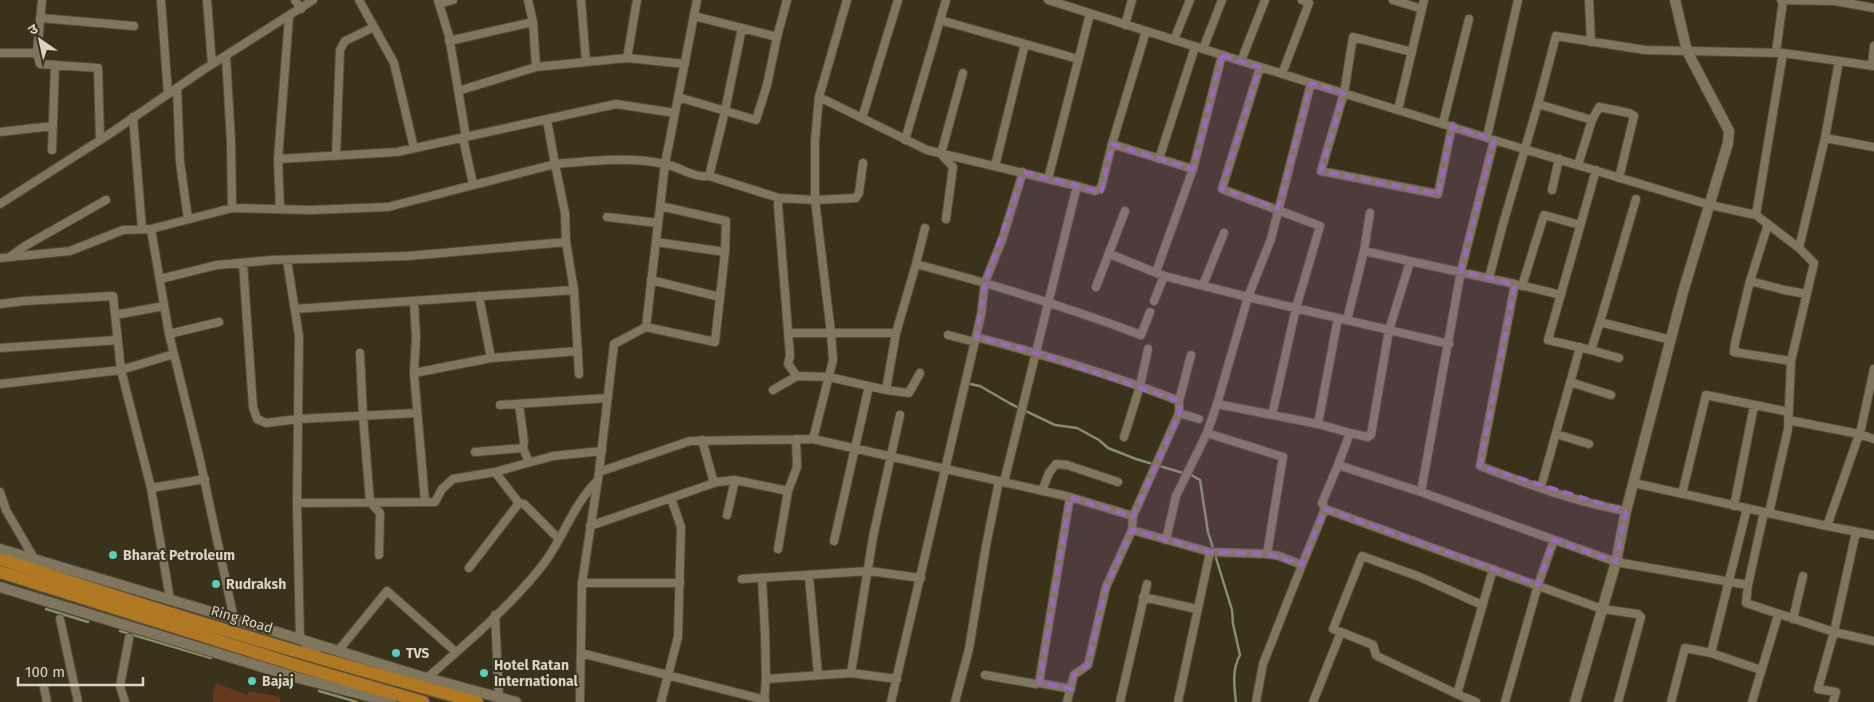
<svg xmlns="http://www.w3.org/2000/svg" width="1874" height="702" font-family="'Fira Sans','Noto Sans Devanagari',sans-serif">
<rect width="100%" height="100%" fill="#3b321c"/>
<path fill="#66391d" d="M216 683 247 695 249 691 280 697V702H213V694Z"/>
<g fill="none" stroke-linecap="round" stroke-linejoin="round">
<path stroke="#859068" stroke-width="2.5" d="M970 384 980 386 1011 404 1055 425 1077 428 1099 440 1108 448 1136 459 1193 476 1200 480 1208 532 1232 610 1233 624 1240 655C1232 669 1234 685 1236 702
M46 609 88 622
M120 631 211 658
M319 691 357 702"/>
<g stroke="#554e3a" stroke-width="10">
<path id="minor" d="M161 0 168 94
M207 0 212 64
M295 0 301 9
M359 0 394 63 414 148
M438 0 449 36 466 137
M528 0 533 22 536 67
M581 0 586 62
M847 0 819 97 927 150 1077 186 1004 482
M1048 0 1311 83 1271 239 1248 297 1449 344
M1393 0 1422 9
M1589 0 1591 42
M1781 0 1835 1 1874 8
M439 4 453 0
M694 16 777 37 787 0
M40 18 134 26
M940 20 1078 59
M1125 25 1132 0
M1146 31 1112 144 1193 169 1222 55
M1174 40 1190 0
M449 41 533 22
M1203 49 1222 0
M1412 52 1353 37 1344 93 1321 171 1438 194 1452 126
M1776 52 1783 0
M0 53H37L42 0
M37 53 40 64 98 68 100 140
M226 56 231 142 232 208 151 229 169 334 200 460 234 619
M627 58 637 0
M1241 61 1265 0
M1872 66 1874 46
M1260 67 1222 189 1320 226 1296 308 1272 415
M1282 74 1309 3 1302 0
M1311 83 1494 140
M177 88 180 162 188 219
M458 91 536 67 627 58 685 64
M678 97 756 120 767 85 777 37
M819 97 815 141V200L831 333H896
M1398 110 1424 0
M133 117 142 229
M862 118 898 0
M1592 120 1599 107 1629 113 1634 116 1619 178
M1443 123 1469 19
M0 132 53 126
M1487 137 1518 0
M463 138 473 184
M1825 138 1839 61
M905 140 946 0
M52 150 55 65
M336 156 340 50 345 41 374 27
M278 159 397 152 616 104 675 113
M1159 159 1195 47
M1578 165 1592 120 1538 104 1556 36 1645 50 1783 53 1874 66
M995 166 1025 44
M1596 170 1548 340 1591 350 1600 322
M709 176 779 198
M1048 179 1090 14
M1077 186 1095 191 1101 188 1112 144
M1552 190 1559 159
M1636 199 1600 322 1671 340
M0 204 108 135 203 70 313 0
M232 208 311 210 388 207 555 164 547 120
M280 209 278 159 289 17
M1756 215 1783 53
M607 217 658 223
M946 219 953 167 941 154 963 73
M1768 224 1750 281 1735 343 1734 352 1791 361
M566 242 574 290 579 374
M656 242 725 252
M1364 251 1515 284 1480 466C1527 484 1576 502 1626 511
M1110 254 1164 276 1248 297 1217 404 1318 424 1350 433 1338 465
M11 256 25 246 106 200
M0 258 70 251 123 230 151 229
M287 260 299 336 297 503 300 639 319 655
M243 263 253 407 257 419 266 423 298 419 417 413
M916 264 925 228
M1156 272 1193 169
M1489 278 1503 224 1538 104
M160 279 217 265 272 260 408 256 566 242 565 213 555 164C591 161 629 156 665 164 680 167 693 178 709 176L725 111 742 28
M651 280 720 297
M1750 281 1784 290 1807 294
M1203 285 1224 233
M1520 285 1561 295
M1522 286 1544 215 1580 225
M1096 287 1125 211
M479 296 491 358
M414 301 416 338 414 373 425 502
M1154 301 1164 276
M0 304 24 301 113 296 121 370 174 354
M295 309 574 290
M115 315 164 306
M1347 320 1364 251 1370 213
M646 327 715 342 725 252 726 221 660 206
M788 333H831L833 360 813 439
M169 334 219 322
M948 335 975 342
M976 337C1045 355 1113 375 1179 401V413L1199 419
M0 348 118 340
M1591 350 1619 358
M360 353 363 416 370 502 380 513 379 555
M414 373 491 358 578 351
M920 373 909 393 886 390 896 333 916 264C992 284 1067 307 1141 335L1150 312
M797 376 788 364 790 356 778 205 779 198 815 200 856 198 859 193 863 163
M1570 382 1611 395
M0 384 121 370 151 488 170 599
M773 390 797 376 829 377 886 390
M1179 401 1191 355
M519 404 524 442 523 448 529 462
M1217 404 1207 433 1283 457 1267 554
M500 405 608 398
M1788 420 1859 434 1874 439
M1318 424 1338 318
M1350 433 1368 437 1371 435 1389 330 1410 262
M1556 434 1589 444
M1124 437 1140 386 1148 349
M702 440 714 483
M475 452 523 448
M495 472 519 503 524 504 558 538
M599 472 614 344 646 327 665 164 697 0
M1634 483 1827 526 1861 429 1874 369
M1541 487 1580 347
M151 488 205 479
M1042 491 1049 473 1056 464 1067 465 1118 482
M0 492 6 510 35 560
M1421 492 1461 271 1494 140 1710 205 1756 215 1799 248 1825 138 1874 147
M1682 494 1706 395 1789 412
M297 503 435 502 442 489 453 479 495 472 553 456 602 451
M1734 506 1754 406
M1325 509 1322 503 1338 465 1421 492 1616 562 1748 585 1764 512
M1769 513 1788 429 1791 361 1814 263 1799 248
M727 515 735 480
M1133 516 1179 413
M590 526 717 482 735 480 788 491 797 467 796 439
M1827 526 1874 535
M1166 540 1176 496 1207 433
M834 541 869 386
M778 549 788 491
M1302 565 1325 509 1602 609 1638 614 1641 617 1618 702
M469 568 519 503
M809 576 818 675
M742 579 869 571 921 578
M762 579 765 633 766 679 764 702
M582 583H680
M1748 585 1746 603 1834 632 1874 641
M1143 597 1197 609
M495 615 499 697
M60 619 78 702
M1793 619 1803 576
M1341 632 1333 629 1362 556 1420 577 1482 605
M338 651 387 591 456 652
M581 653 765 700
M1711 653 1761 670
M851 673 873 537 900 415
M985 675 1036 684 1039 683 1070 497
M427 678C465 645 515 602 545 562 564 536 573 505 597 481
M766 679 851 673 897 679
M1039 683 1071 689
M44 688 47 702
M125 702 120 686 129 638
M580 702 582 583 599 472 690 441 813 439 1070 497 1133 516 1132 530 1210 552 1267 554 1279 556 1302 565 1263 664 1256 702
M661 702 678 637 681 527 671 498
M891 702 981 315 985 282 1002 240 1023 172
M955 702 969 649 986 546 999 481
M1067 702 1074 675 1088 665 1106 587 1132 530
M1120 702 1147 584
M1178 702 1210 552
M1313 702 1341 632 1373 645 1376 655 1379 657 1457 694
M1476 702 1457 694 1493 569
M1505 702 1538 585 1554 540
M1671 702 1685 648 1711 653 1747 508
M1752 702 1778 615
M1833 702 1836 692 1818 689 1834 632 1856 532"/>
</g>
<g stroke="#554e3a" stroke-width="12">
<path id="tertiary" d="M0 549 218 614 416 675 516 702
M0 587 295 677 391 702
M1575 702 1616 562 1626 511 1683 292 1728 143 1729 131 1687 51 1675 0"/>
</g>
<g stroke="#554e3a" stroke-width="15">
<path id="trunk" d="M0 559C158 611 317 659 477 702
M0 572 299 666 423 702"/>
</g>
<use href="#minor" stroke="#80765d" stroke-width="8"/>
<use href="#tertiary" stroke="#80765d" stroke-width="10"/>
<use href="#trunk" stroke="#b07822" stroke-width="12"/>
</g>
<path fill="#9c66c1" fill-opacity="0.2" stroke="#9c66c1" stroke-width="4" stroke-dasharray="10 6" stroke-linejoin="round" d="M1222 55 1260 67 1222 189 1278 208 1311 83 1344 93 1321 171 1438 194 1452 126 1494 140 1461 271 1515 284 1480 466 1626 511 1616 562 1554 540 1538 585 1325 509 1302 565 1267 554 1210 552 1132 530 1106 587 1088 665 1074 675 1071 689 1039 683 1070 497 1133 516 1179 413V401L1037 353 976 337 985 282 1023 172 1101 192 1112 144 1193 169Z"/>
<g fill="#5acebd" stroke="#3b321c" stroke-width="2">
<circle cx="113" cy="555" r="5"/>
<circle cx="216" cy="584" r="5"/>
<circle cx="396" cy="653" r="5"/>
<circle cx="484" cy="673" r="5"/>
<circle cx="252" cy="681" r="5"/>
</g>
<g text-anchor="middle" stroke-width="4" stroke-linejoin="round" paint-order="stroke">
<g font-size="14" font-weight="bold" fill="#d9d3c6" stroke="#3b321c" text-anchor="start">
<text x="123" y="560">Bharat Petroleum</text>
<text x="226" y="589">Rudraksh</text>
<text x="406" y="658">TVS</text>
<text x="494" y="670">Hotel Ratan<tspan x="494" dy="16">International</tspan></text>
<text x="262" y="686">Bajaj</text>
</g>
<g font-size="14" fill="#d9d3c6" stroke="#3b321c">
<text transform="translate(242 619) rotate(17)" y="5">Ring Road</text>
</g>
</g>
<g transform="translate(40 40) rotate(326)" stroke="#3b321c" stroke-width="4" paint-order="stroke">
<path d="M0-4L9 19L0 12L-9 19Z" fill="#d9d3c6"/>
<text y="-8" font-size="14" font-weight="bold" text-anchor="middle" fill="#d9d3c6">उ</text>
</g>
<path d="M18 677v8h125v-8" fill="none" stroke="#d9d3c6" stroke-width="2.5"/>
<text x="25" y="677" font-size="15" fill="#d9d3c6" stroke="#3b321c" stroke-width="4" paint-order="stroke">100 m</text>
</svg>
